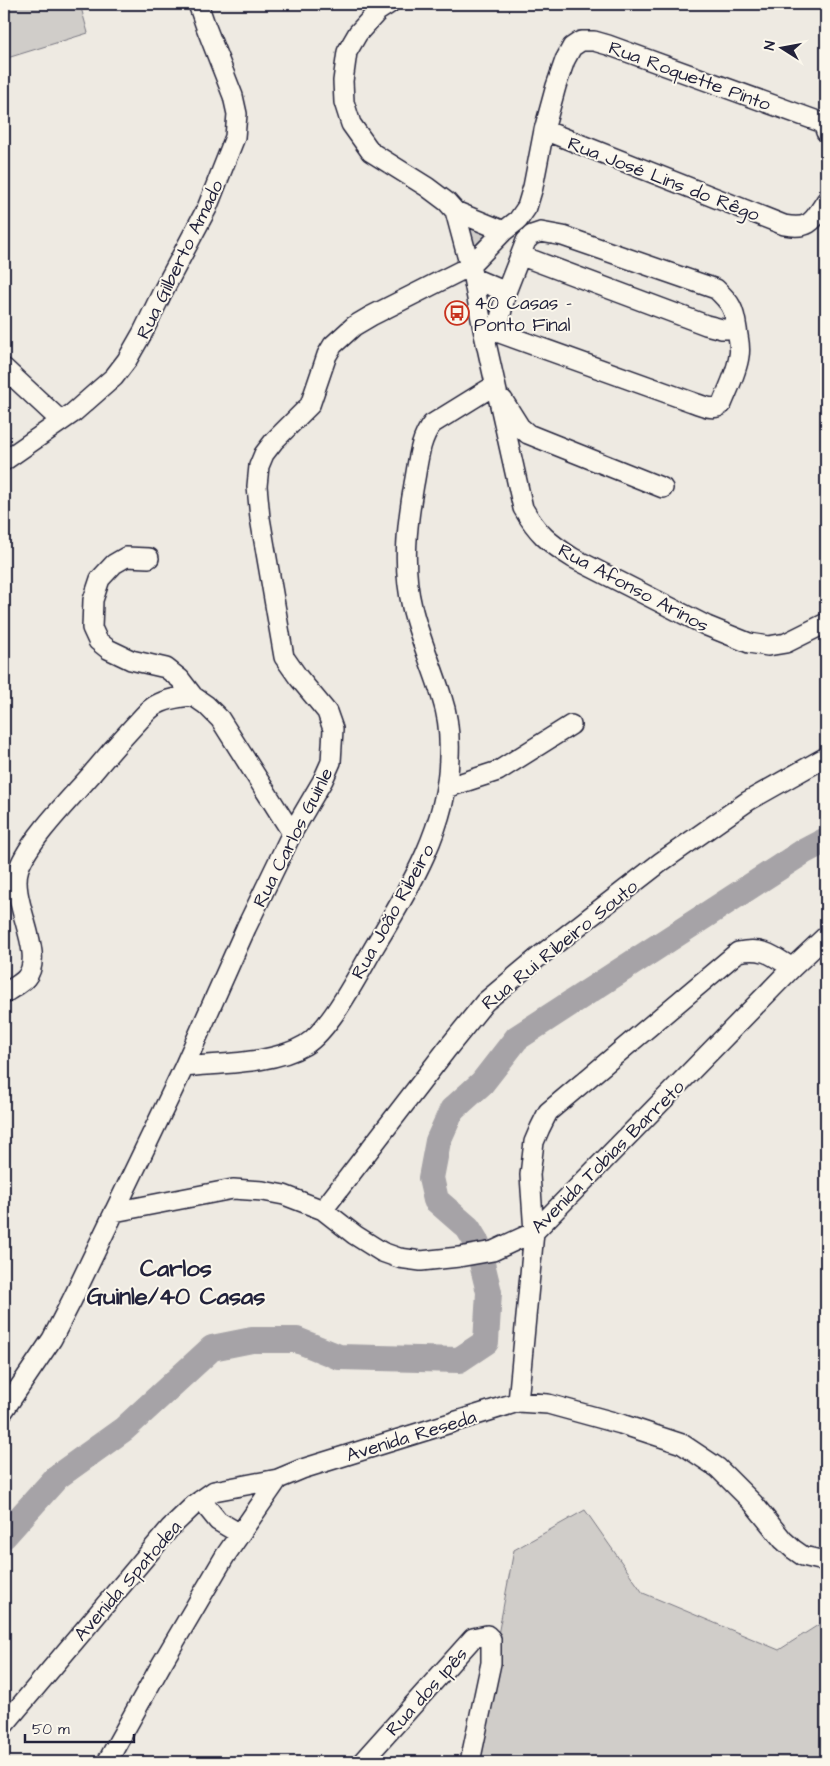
<svg xmlns="http://www.w3.org/2000/svg" width="830" height="1766" font-family="'Architects Daughter',sans-serif">
<rect width="100%" height="100%" fill="#eeeae2"/>
<filter id="ink" filterUnits="userSpaceOnUse"><feTurbulence type="fractalNoise" baseFrequency=".02" numOctaves="2"/><feDisplacementMap in="SourceGraphic" scale="10" xChannelSelector="R" yChannelSelector="G"/><feConvolveMatrix kernelMatrix="1 2 1 2 8 2 1 2 1" color-interpolation-filters="sRGB"/></filter>
<g filter="url(#ink)">
<path fill="#d0cdc9" stroke="#797882" d="M4 4H80L88 33 4 59Z
M463 219 494 235 472 258Z
M585 1510 643 1593 779 1650 826 1620V1762H474L514 1550Z"/>
<g fill="none" stroke-linecap="round" stroke-linejoin="round">
<path stroke="#a6a3a7" stroke-width="26" d="M4 1536 57 1477 124 1429 212 1348 252 1340H297L339 1357 459 1360 486 1342 489 1292 477 1243 468 1228 436 1200 431 1178 438 1141 452 1110 482 1083 517 1038 803 852 826 840"/>
<g stroke="#22223b" stroke-width="22">
<path id="minor" d="M389 4 378 11 358 33 347 52 343 81 344 102 351 124 371 152 427 187 447 202 455 211 473 278 484 334 523 508C537 533 549 543 573 558L707 626 749 643 768 646 786 643 826 623
M544 130 784 225C810 230 813 221 826 201
M455 211 504 231
M541 232 563 236 716 289C731 303 734 308 737 329 738 338 741 347 739 356 737 372 728 389 722 404 714 412 702 405 692 402L497 332 506 292 526 241 532 235Z
M522 256 706 325 722 329H737
M473 278 506 292
M4 368 61 421
M503 400 520 427 528 434 663 488
M4 461 73 413 114 377 127 360 143 332 162 293 207 208 235 137 237 114 233 96 206 27 198 4
M149 558 126 557 114 564 100 579 93 600 92 628 98 641 108 649 131 660 166 668 180 679 193 696
M446 788 498 771 571 725
M4 994C10 989 21 984 26 978 47 953 8 900 19 868 29 840 71 798 91 775 105 758 119 742 134 726 140 720 146 712 153 707 164 699 179 697 193 696L206 705 220 719 292 833
M184 1067C221 1063 273 1064 305 1045 331 1029 360 971 376 944 410 888 448 825 449 757 450 737 448 716 442 698 433 667 419 638 412 607 402 566 407 525 414 484 418 464 419 440 432 424L495 385
M323 1210 447 1049 485 1002 541 955 661 862 748 801 826 757
M114 1212 233 1189 263 1191 284 1195 323 1210 355 1235 382 1252 399 1258 421 1261 459 1257 493 1251 534 1232 792 968 826 936
M518 1402 534 1232 530 1175 534 1142 540 1128 548 1112 738 952C764 947 772 955 792 968
M4 1410 52 1339 72 1300 184 1067 246 928 292 833 323 780 331 762 333 729 327 712 298 677 284 657 260 518 257 486 259 466 264 454 274 441 310 405 327 355 333 345 343 336 354 326 371 316 470 266 504 231 518 220 527 207 533 187 544 130 556 86 565 60 572 47 581 41H594L608 45 823 123 826 132
M201 1500 218 1521 240 1534
M4 1725 170 1528 194 1505 214 1491 278 1479
M107 1762 161 1665 225 1556 278 1479 302 1469 518 1402 548 1404 621 1424 682 1444 718 1468 753 1503 783 1540 793 1549 803 1556 820 1560 826 1559
M362 1762 473 1638 487 1635 491 1639V1663L488 1677 470 1762"/>
</g>
<use href="#minor" stroke="#fbf7ec" stroke-width="19"/>
</g>
</g>
<defs>
<g id="bus-ring" transform="scale(1.25)"><circle r="9.5" fill="#fbf7ec" stroke="#c8321e" stroke-width="1.5"/><path d="M-5-6H5V4H4V6H2V4H-2V6H-4V4H-5ZM-3.5-4V0h7V-4ZM-3.5 1.2v1.5H-2V1.2ZM2 1.2v1.5H3.5V1.2Z" fill="#c8321e"/></g>
</defs>
<g fill-rule="evenodd">
<use href="#bus-ring" x="457" y="313"/>
</g>
<g text-anchor="middle" stroke-width="4" stroke-linejoin="round" paint-order="stroke">
<g font-size="19" fill="#22223b" stroke="#fbf7ec">
<text transform="translate(690 75) rotate(20)" y="7">Rua Roquette Pinto</text>
<text transform="translate(664 178) rotate(21)" y="7">Rua José Lins do Rêgo</text>
<text transform="translate(179 259) rotate(-64)" y="7">Rua Gilberto Amado</text>
<text transform="translate(634 587) rotate(28)" y="7">Rua Afonso Arinos</text>
<text transform="translate(292 837) rotate(-63)" y="7">Rua Carlos Guinle</text>
<text transform="translate(392 911) rotate(-61)" y="7">Rua João Ribeiro</text>
<text transform="translate(559 944) rotate(-39)" y="7">Rua Rui Ribeiro Souto</text>
<text transform="translate(607 1156) rotate(-45)" y="7">Avenida Tobias Barreto</text>
<text transform="translate(411 1435) rotate(-17)" y="7">Avenida Reseda</text>
<text transform="translate(127 1580) rotate(-49)" y="7">Avenida Spatodea</text>
<text transform="translate(426 1691) rotate(-48)" y="7">Rua dos Ipês</text>
</g>
<g font-size="19" fill="#22223b" stroke="#fbf7ec" text-anchor="start">
<text x="474" y="309">40 Casas -<tspan x="474" dy="22">Ponto Final</tspan></text>
</g>
<g font-size="24" font-weight="bold" fill="#22223b" stroke="#fbf7ec">
<text x="176" y="1276">Carlos<tspan x="176" dy="28">Guinle/40 Casas</tspan></text>
</g>
</g>
<rect width="830" height="1766" fill="none" stroke="#fbf7ec" stroke-width="20"/>
<rect x="10" y="10" width="810" height="1746" fill="none" stroke="#22223b" stroke-width="2" filter="url(#ink)"/>
<g transform="translate(782 48) rotate(281)" stroke="#fbf7ec" stroke-width="4" paint-order="stroke">
<path d="M0-4L9 19L0 12L-9 19Z" fill="#22223b"/>
<text y="-8" font-size="14" font-weight="bold" text-anchor="middle" fill="#22223b">N</text>
</g>
<path d="M25 1734v8h109v-8" fill="none" stroke="#22223b" stroke-width="2.5"/>
<text x="32" y="1734" font-size="15" fill="#22223b" stroke="#fbf7ec" stroke-width="4" paint-order="stroke">50 m</text>
</svg>
